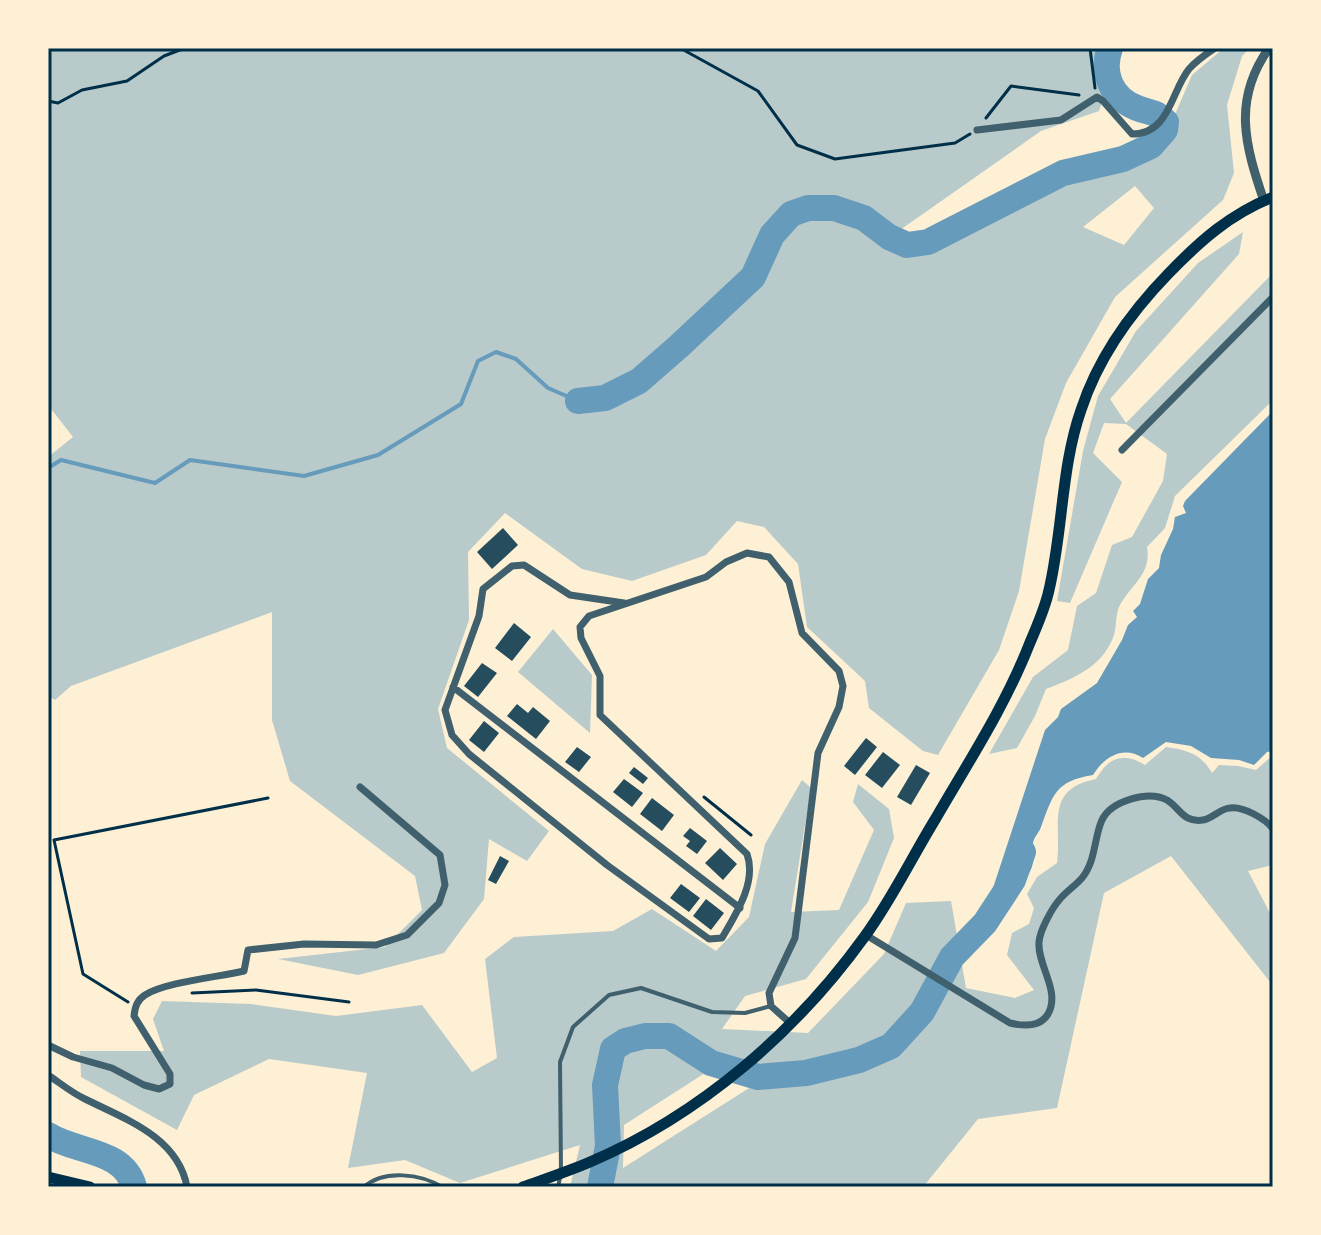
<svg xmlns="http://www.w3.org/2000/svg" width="1321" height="1235" font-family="'Work Sans',sans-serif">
<rect width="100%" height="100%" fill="#fdf0d5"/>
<path fill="#b9caca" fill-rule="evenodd" d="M48 48H1102L1107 88 1099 111 1041 131 900 230 893 241 906 254 1063 179 1140 161 1167 133 1192 75 1224 48H1250L1242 56 1227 105 1234 173 1223 200 1115 297 1066 383 1045 439 1019 591 999 650 938 755 923 751 869 708 865 681 807 627 798 564 764 527 737 521 706 555 632 581 582 569 505 513 468 552 469 620 438 709 447 748 549 831 527 861 489 839 484 899 444 953 358 975 278 959 385 947 422 910 415 876 290 781 272 720V612L71 686 55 700 48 696V457L73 437 48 405ZM1135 186 1154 208 1124 245 1083 227Z
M1243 232 1239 254 1110 399 1126 423 1273 273V400L1175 496 1165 528 1147 547C1152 575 1130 585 1119 607 1115 616 1117 628 1113 638 1101 667 1075 678 1046 689L1035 716 1017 748 989 754 1033 677 1068 650 1077 606 1096 593 1112 545 1132 537 1163 481 1167 454 1126 424 1104 423 1093 453 1122 482 1070 603 1057 601 1083 451 1098 396 1136 331 1198 263Z
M553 629 592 675 590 733 518 672Z
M1166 747C1188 750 1201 754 1212 773L1219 765 1238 766 1256 770 1273 755V865L1248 871 1273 919V1054L1270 982 1171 856 1104 893 1057 1108 978 1119 923 1187H570L580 1145 460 1183 405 1160 348 1168 367 1073 269 1059 194 1095 177 1130 81 1077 80 1051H164L153 1019 162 1001 251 1004 336 1016 422 1005 472 1072 497 1058 485 959 514 937 613 931 652 909 716 951 749 917 765 844 802 780 811 788 791 912 839 910 874 830 853 802 858 784 889 809 894 838 868 902 806 979 745 996 722 1029 808 1033 884 954 906 903 951 901 966 988 1015 998 1034 990 1007 955 1012 933 1029 924 1034 908 1027 894 1037 877 1057 863C1062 825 1044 789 1096 779 1108 758 1123 751 1145 765ZM705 1073 757 1083 623 1168 624 1125Z"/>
<path fill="#669bbc" d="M1273 411V751L1267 752 1254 765 1239 760 1211 758 1191 746 1166 742 1143 758C1123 745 1104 757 1093 775 1055 781 1053 795 1041 827 1039 833 1033 838 1033 844 1034 865 1034 873 1015 886L1002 876 993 888 1045 730 1058 717 1061 709 1097 683 1122 640 1128 625 1137 617 1133 611 1140 604 1148 579 1159 568 1161 555 1173 529 1175 517 1186 513 1183 506 1185 501Z"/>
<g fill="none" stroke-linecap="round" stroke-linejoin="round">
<path stroke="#669bbc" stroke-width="4" d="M48 468 61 460 155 483 190 460 304 476 378 455 461 404 478 361 496 352 516 359 548 388 578 401"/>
<path stroke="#669bbc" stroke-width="26" d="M578 401 605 398 639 381 678 347 753 277 772 235 791 214 808 208H834L864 218 889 237 907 245 928 242 1063 173 1123 159 1151 146 1165 130 1166 122C1156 111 1149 113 1137 108 1111 98 1101 73 1110 48
M48 1135C76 1153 124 1149 134 1187
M600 1187 608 1146 605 1085 613 1049 625 1041 645 1036H669L711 1063 758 1077 806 1073 859 1060 891 1046 922 1012 952 957 985 923 1013 880 1023 852"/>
</g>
<path fill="#264d5e" d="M503 528 518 545 492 569 477 552Z
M514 623 531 637 512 661 495 648Z
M482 663 497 673 478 697 464 686Z
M517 704 528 713 533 707 550 721 536 739 507 716Z
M484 721 499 733 484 752 469 740Z
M866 738 877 747 855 775 844 766Z
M577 747 591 757 579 772 565 762Z
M883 752 900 765 882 788 865 775Z
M916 765 930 773 911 805 897 797Z
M634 767 648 778 643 784 629 773Z
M624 779 643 793 632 807 613 792Z
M652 798 674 815 662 831 640 814Z
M690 828 707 841 697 854 686 846 690 841 683 836Z
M720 848 737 864 723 880 705 863Z
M500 856 509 861 496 884 488 880Z
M681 884 700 898 689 912 670 898Z
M706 899 724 913 711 930 693 916Z"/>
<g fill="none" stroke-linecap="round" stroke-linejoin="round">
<path stroke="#003049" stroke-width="3" d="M680 48 758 91 797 145 835 159 955 143 970 134
M1090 48 1095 88
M48 101 58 103 82 90 127 81 164 56 185 48
M986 118 1011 86 1079 95
M704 797 751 835
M192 993 256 990 349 1002
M128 1002 83 974 54 840 268 798"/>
<path stroke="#3f606c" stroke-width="4" d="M364 1187C384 1169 421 1174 442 1187
M558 1187 561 1173 560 1062 573 1027 609 995 641 988 712 1012 745 1013 771 1006"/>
<path stroke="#3f606c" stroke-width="7" d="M977 130 1061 120 1097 97 1103 101 1132 134C1170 134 1171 91 1189 69 1196 61 1206 54 1215 48
M1122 450 1273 297
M624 603 570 595 524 565 512 566 483 589 479 616 445 710 452 735 469 754 607 865 709 939 722 938C736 914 757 882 747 854L600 715V676L581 638 580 627 589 616 706 577 726 562 747 553 769 557 789 582 802 633 839 671 843 686 839 707 818 753 795 938 769 993 771 1006 790 1023
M453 687 740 908
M866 935 1010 1023C1023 1026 1040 1028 1048 1014 1061 991 1037 965 1039 942 1040 930 1052 908 1060 899 1067 891 1076 885 1082 878 1096 861 1094 837 1102 820 1111 801 1148 790 1167 800 1180 808 1183 823 1203 820 1212 819 1221 808 1230 808 1243 806 1266 819 1273 829
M48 1045 73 1057 112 1068 144 1085 159 1089 170 1084V1074L134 1016C135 1007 137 1000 145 995 165 982 219 977 244 971L248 950 304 944 376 945 407 935 439 903 445 885 440 855 360 787
M48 1075C60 1083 72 1093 85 1099 125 1119 178 1137 187 1187"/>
<path stroke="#3f606c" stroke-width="9" d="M1264 201C1245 145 1232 100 1269 48"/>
<path stroke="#003049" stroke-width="11" d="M48 1177 90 1187
M523 1187C545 1179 569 1171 590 1162 700 1115 796 1032 865 936 892 899 912 857 936 818 969 761 1005 706 1029 645 1036 628 1045 609 1049 590 1063 531 1061 467 1081 410 1098 358 1131 312 1169 273 1200 241 1230 214 1273 197"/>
</g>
<rect width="1321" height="1235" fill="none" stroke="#fdf0d5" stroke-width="100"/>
<rect x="50" y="50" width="1221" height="1135" fill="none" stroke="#003049" stroke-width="3"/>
</svg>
